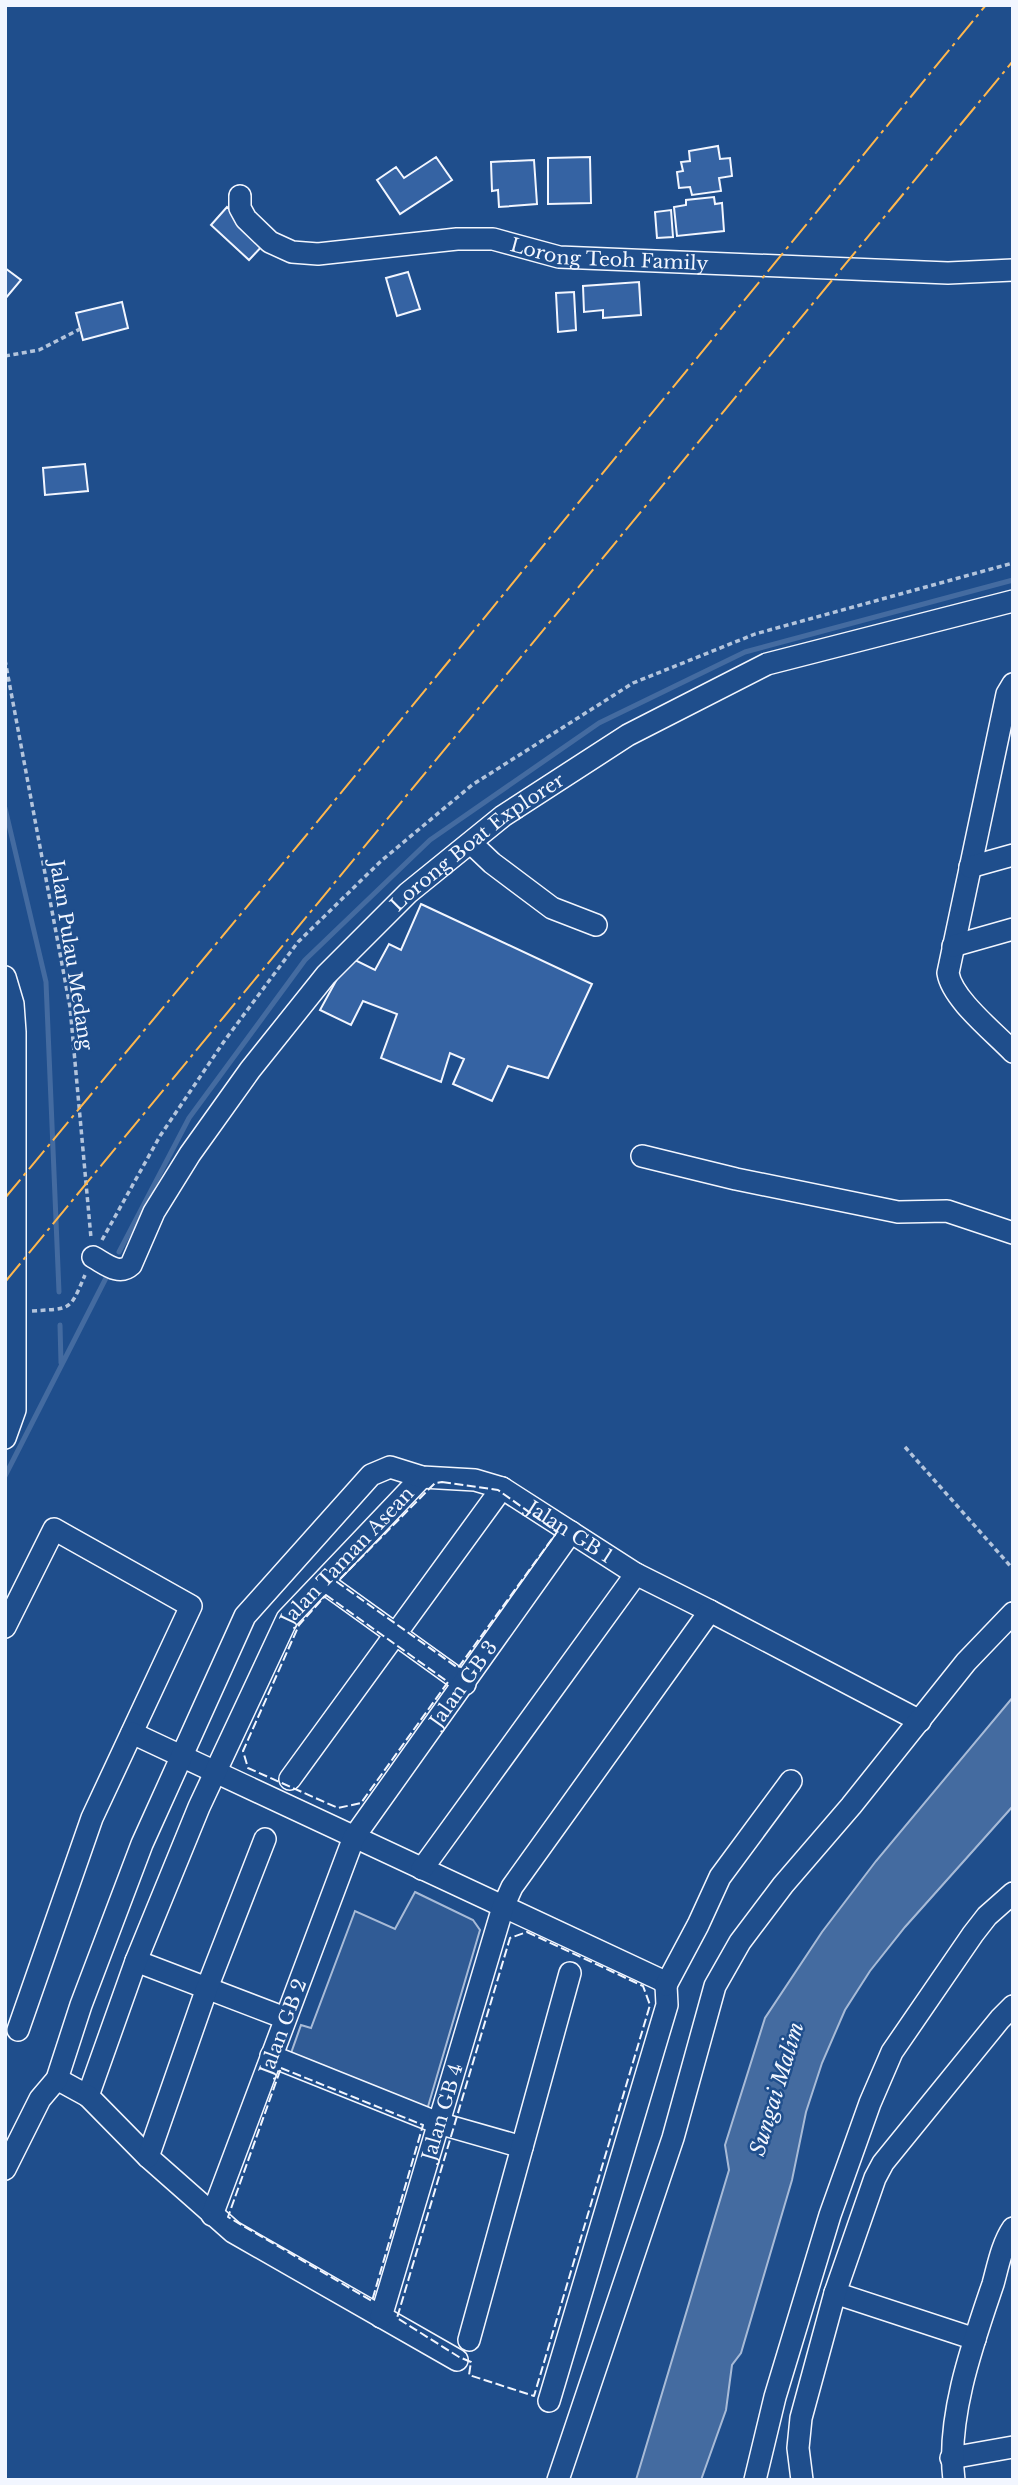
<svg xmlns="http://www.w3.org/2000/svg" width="1018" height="2485" font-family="'Libre Baskerville',serif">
<rect width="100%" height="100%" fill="#1f4e8c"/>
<path fill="#305b95" stroke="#a8bbd7" stroke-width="2" d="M415 1892 473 1920 480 1930 427 2110 290 2056 301 2025 311 2028 355 1911 395 1929Z"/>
<path fill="#446ba0" stroke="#a8bbd7" stroke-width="2" d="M1013 1697V1806L905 1927 870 1971 845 2010 822 2063 806 2112 792 2180 741 2353 732 2365 726 2410 701 2480H636L729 2170 725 2145 765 2018 822 1932 876 1861Z"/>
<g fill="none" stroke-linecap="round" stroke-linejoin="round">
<path stroke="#446ba0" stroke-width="5" d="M5 808 46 982 59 1292
M119 1252 189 1118 305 960 430 840 599 723 745 652 1013 580
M60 1325 61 1363
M5 1476 107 1276"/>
</g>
<path fill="#3563a3" stroke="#f2f6ff" stroke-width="2" d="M718 146 720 159 730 158 732 176 719 178 721 191 692 195 690 187 679 188 677 172 683 171 681 162 690 161 689 151Z
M436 157 452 180 400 214 377 180 396 167 404 178Z
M590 157 591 203 548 204V158Z
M534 160 537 204 499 207 498 190 492 191 491 162Z
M714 197 715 204 722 203 724 231 677 236 674 207 686 205V200Z
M227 207 265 243 249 260 211 225Z
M671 210 673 237 657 238 655 212Z
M5 268 21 280 5 299Z
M408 272 420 309 397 316 386 278Z
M639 282 641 315 603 318V310L584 312 583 286Z
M574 292 576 330 558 332 556 293Z
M122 302 128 328 83 340 76 313Z
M85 464 88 491 45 495 43 468Z
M421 904 592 984 548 1078 508 1066 492 1101 453 1084 464 1059 450 1053 441 1082 381 1058 397 1014 363 1001 351 1025 320 1010 349 957 375 970 389 944 401 950Z"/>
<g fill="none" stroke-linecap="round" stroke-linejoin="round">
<g stroke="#f2f6ff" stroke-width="24">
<g id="minor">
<path id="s1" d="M240 196V208L246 219 270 242 292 252 318 254 457 239H493L559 257 948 273 1013 270"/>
<path d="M1013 684 1007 694 948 973C952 999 994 1032 1013 1052"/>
<path d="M471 843 492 863 552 908 596 925"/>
<path d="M970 867 1013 855"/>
<path d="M953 946 1013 929"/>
<path d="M5 977 13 1004 15 1032V1410L5 1438"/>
<path d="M642 1156 736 1179 898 1212 947 1211 1013 1233"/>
<path id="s2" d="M93 1257C106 1264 119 1276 131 1265L154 1212 190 1154 250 1070 326 975 408 893 503 816 628 735 767 664 1013 601"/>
<path d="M323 1582 465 1684"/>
<path d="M5 1627 54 1529 191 1606 92 1818 18 2030"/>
<path d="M132 1733 661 1980 666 1985 667 2005 549 2401"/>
<path d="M290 1779 502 1488"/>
<path d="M422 1869 636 1574"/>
<path d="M136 1961 285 2018"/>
<path d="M666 1985 698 1925 720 1877 791 1781"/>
<path d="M271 2056 438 2123 522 2147"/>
<path id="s3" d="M57 2079 88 2096 136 1961 199 1807 287 1619 422 1477"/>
<path d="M88 2096 148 2157 233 2232 457 2360"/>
<path d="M148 2157 207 1988 265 1839"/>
<path id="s4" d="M5 2169 40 2099 57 2079 81 2005 142 1844 245 1616 371 1475 390 1467 422 1477 475 1480 502 1488 636 1574 710 1611"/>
<path id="s5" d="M212 2215 354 1837 571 1532"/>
<path d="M835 2293 975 2339"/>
<path id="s6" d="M381 2317 503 1907 512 1887 710 1611 920 1721"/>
<path d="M469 2340 570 1973"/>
<path d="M951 2458 1013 2447"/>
<path d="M558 2480 673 2138 715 1986 740 1942 783 1885 851 1806 966 1662 1013 1613"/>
<path d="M755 2480 775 2397 830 2215 870 2103 892 2052 973 1934 987 1916 1013 1893"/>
<path d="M802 2480 798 2448 801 2418 835 2293 875 2178 883 2163 1000 2019 1013 2006"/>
<path d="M954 2480C946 2418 973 2343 993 2284 998 2266 1002 2244 1013 2228"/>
</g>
</g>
<path stroke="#b3c4dc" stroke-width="3.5" stroke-dasharray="5 3.5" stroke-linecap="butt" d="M5 356 39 350 80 329
M5 660 70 1007 91 1238
M102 1240 160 1136 225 1040 298 942 381 861 472 785 633 683 755 634 1013 563
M32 1311C72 1308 69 1312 85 1275
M905 1447 1013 1569"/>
<use href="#minor" stroke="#1f4e8c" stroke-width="21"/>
<path stroke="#f2f6ff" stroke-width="2" stroke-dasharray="9 3.5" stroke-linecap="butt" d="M442 1482 498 1490 557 1532 458 1668 337 1582 435 1483Z
M326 1595 448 1682 361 1803 338 1808 248 1768 243 1751 299 1625Z
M527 1932 643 1986 650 2005 534 2396 469 2375 471 2362 459 2357 397 2318 510 1938Z
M281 2068 423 2125 372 2301 228 2217Z"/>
<path stroke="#ffb74d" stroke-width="2" stroke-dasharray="24 5 3.5 5" stroke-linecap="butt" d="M5 1198 304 838 986 5
M5 1282 1013 61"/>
</g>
<g text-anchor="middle" stroke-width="5" stroke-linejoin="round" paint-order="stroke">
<g font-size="19" fill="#f2f6ff" stroke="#1f4e8c">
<text dy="7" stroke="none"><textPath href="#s1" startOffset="402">Lorong Teoh Family</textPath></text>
<text dy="7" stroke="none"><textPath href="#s2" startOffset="595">Lorong Boat Explorer</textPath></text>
<text transform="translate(72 955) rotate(81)" y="7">Jalan Pulau Medang</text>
<text dy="7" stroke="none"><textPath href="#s4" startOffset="1010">Jalan GB 1</textPath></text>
<text dy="7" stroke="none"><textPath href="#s3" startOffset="640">Jalan Taman Asean</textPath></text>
<text dy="7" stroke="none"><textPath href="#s5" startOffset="592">Jalan GB 3</textPath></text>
<text dy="7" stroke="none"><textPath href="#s5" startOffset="201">Jalan GB 2</textPath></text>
<text dy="7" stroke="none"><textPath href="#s6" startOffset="214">Jalan GB 4</textPath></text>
</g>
<g font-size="21" font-style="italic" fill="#f2f6ff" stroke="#1f4e8c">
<text transform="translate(777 2089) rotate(-73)" y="7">Sungai Malim</text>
</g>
</g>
<rect width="1018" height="2485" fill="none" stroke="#f2f6ff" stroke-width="14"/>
</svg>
